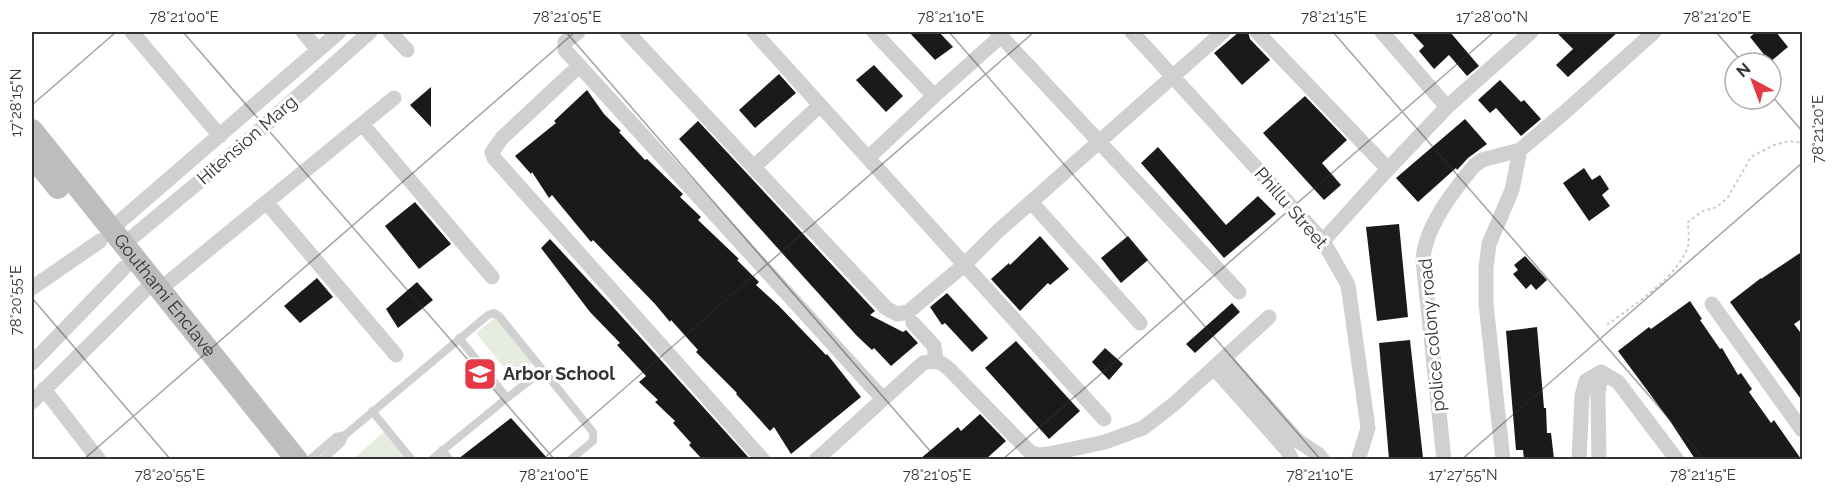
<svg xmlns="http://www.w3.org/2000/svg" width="1834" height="491" font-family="Raleway,sans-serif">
<rect width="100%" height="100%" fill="#fff"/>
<path fill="#e6ecdf" d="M501 313 538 358 513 379 476 333Z
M386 430 411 460H352Z"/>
<path fill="#1a1a1a" d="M909 32H939L953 47 935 60Z
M1239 32H1248L1250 39 1270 60 1242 85 1214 53Z
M1411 32H1450L1479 66 1467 76 1449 55 1434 69 1419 51 1424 46Z
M1556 32H1618L1568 77 1556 65 1573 49Z
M1756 32H1776L1788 47 1770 62 1750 37Z
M874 65 903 96 886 112 856 80Z
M779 74 796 93 755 128 739 110Z
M1500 80 1521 102 1524 100 1541 119 1521 136 1496 108 1490 113 1478 100Z
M431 87V127L410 105Z
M587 90 604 114 621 131 619 132 645 160 647 159 683 194 680 197 701 217 698 220 739 259 737 260 759 282 756 285 779 306 826 355 827 354 861 397 791 454 774 427 770 431 751 410 736 394 737 393 696 352 698 350 671 320 670 322 655 304 593 240 591 242 552 195 549 198 532 172 531 174 515 156 556 123 554 121Z
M1305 96 1347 140 1322 163 1341 185 1324 200 1263 133Z
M1465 119 1487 144 1468 158 1457 170 1456 168 1418 202 1396 178Z
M698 121 875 311 870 315 903 332 906 330 918 343 891 366 874 348 872 350 857 336 679 139Z
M1158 147 1226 225 1258 196 1276 214 1224 258 1141 163Z
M1584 168 1592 180 1600 175 1609 189 1602 195 1610 206 1589 221 1563 183Z
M415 202 451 244 419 269 385 226Z
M1399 224 1408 317 1377 321 1366 227Z
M1040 236 1069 269 1050 285 1048 283 1020 311 991 279 1009 263 1010 265Z
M1128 236 1148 260 1121 283 1101 258Z
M550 239 613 307 750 459H702L689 445 691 443 673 423 675 421 655 402 658 400 639 382 646 376 617 345 620 343 590 312 541 248Z
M1803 251V318L1794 324 1803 336V402L1730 302 1761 278V279Z
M1525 256 1547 280 1536 290 1531 284 1526 289 1513 274 1518 270 1514 265Z
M317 278 333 297 300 323 284 306Z
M417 282 433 300 398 328 386 309Z
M947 293 988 338 972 352 945 323 942 325 930 307Z
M1690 301 1702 319 1700 320 1720 349 1722 348 1738 375 1741 373 1752 389 1749 392 1771 423 1774 420 1801 459H1695L1670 421 1618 351 1649 327 1651 329Z
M1232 303 1240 312 1195 353 1186 344Z
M1537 327 1544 408H1546L1547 433H1551L1554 459H1524L1523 450H1516L1506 331Z
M1410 340 1423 458 1389 459 1379 343Z
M1016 341 1080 411 1049 439 985 368Z
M1105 348 1123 364 1109 380 1092 362Z
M980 414 1006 441 986 459H920L958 427 961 431Z
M511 418 548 459H458L480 442Z"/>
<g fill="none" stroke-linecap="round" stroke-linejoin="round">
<path stroke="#cdcdcd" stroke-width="2" stroke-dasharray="3 3" stroke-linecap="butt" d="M1607 325C1633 305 1678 278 1688 246 1690 239 1688 229 1688 222L1703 211 1717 207 1728 197 1751 157 1774 145 1789 141 1802 143"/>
<path stroke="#d0d0d0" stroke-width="8" d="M459 338 507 398 543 370
M372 411 412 460
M442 450 450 460
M309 460 336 437 345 435
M322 460 341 443 345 435 488 315 494 313 499 316 593 432V441L570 460
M431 460 507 398"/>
<path stroke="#d0d0d0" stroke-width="15" d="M132 32 220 136
M303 32 318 50
M390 32 407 50
M578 32 565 42V50L883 399
M627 32 886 308 897 314 908 312 964 265 997 232 1223 32
M754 32 1104 419
M874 32 934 96 1001 36
M997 32 1239 292
M1132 32 1323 241 1348 285 1368 428 1358 460
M1257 32 1388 169 1323 241
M1382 32 1447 107
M579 66 502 138 492 152 494 158 763 460
M362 124 492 277
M868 158 934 96
M755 166 820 105
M1388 169 1447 107 1531 32
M1031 202 1140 323
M267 203 396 355
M110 230 339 32
M123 245 236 151 370 32
M32 288 100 241
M159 290 394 98
M1712 304 1802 430
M913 323 934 346 936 360
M1224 358 1298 441 1318 454 1323 460
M32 363 124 268
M1214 368 1287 450 1292 460
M1601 372 1618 382 1677 460
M44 389 99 460
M32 402 144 291
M816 460 923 363C936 360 941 361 950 370L1030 452 1039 455 1049 454 1105 442 1143 428 1174 404 1269 317
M1444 460 1423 260C1425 227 1453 191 1474 166L1482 160 1520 150 1565 112 1654 32
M1503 460 1486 304V268L1489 244 1512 190 1520 150
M1579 460 1582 396 1586 381 1601 372
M1599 460 1598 395 1601 372"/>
<g stroke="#bdbdbd" stroke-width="22">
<path id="s1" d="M32 130 297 460"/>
<path d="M32 156 58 188"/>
</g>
</g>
<path fill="none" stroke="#333" stroke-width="1.5" stroke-opacity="0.45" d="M183 32 555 460M566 32 938 460M949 32 1321 460M1333 32 1705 460M1716 32 1743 63M1771 95 1802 131M32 105 116 32M32 298 171 460M83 460 575 32M542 460 1034 32M1002 460 1494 32M1461 460 1802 163"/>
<defs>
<g id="school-square" transform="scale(1.725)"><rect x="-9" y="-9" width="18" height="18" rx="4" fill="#e63946" stroke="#fff"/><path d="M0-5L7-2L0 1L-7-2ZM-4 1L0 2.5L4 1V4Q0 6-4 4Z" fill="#fff"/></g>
</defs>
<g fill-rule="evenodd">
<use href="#school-square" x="480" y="374"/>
</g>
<g text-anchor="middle" stroke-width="6" stroke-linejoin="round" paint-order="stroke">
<g font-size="18" fill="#333" stroke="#fff">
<text transform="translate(247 140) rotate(-41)" y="6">Hitension Marg</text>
<text transform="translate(1291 208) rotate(49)" y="6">Phillu Street</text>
<text dy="6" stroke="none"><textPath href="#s1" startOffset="212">Gouthami Enclave</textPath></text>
<text transform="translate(1432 335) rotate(-95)" y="6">police colony road</text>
</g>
<g font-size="18" font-weight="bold" fill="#333" stroke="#fff" text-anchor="start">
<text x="503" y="380">Arbor School</text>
</g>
</g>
<rect width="1834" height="491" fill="none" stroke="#ffffff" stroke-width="66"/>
<g transform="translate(1753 81) rotate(319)"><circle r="28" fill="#ffffff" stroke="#adadad" stroke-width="1.5"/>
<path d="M0-4.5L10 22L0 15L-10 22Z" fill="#e63946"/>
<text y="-9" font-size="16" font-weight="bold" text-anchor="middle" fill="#333333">N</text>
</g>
<rect x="33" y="33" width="1768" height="425" fill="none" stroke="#333" stroke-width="2"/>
<g font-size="15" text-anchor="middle" fill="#333">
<text x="184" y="22">78°21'00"E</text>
<text x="567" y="22">78°21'05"E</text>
<text x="951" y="22">78°21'10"E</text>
<text x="1334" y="22">78°21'15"E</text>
<text x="1492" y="22">17°28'00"N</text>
<text x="1717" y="22">78°21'20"E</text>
<text transform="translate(16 103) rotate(-90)" y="5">17°28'15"N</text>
<text transform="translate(1818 129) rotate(-90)" y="5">78°21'20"E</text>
<text transform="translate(16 300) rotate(-90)" y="5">78°20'55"E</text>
<text x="170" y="480">78°20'55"E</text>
<text x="554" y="480">78°21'00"E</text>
<text x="937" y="480">78°21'05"E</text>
<text x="1320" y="480">78°21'10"E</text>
<text x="1463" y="480">17°27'55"N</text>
<text x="1703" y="480">78°21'15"E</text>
</g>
</svg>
